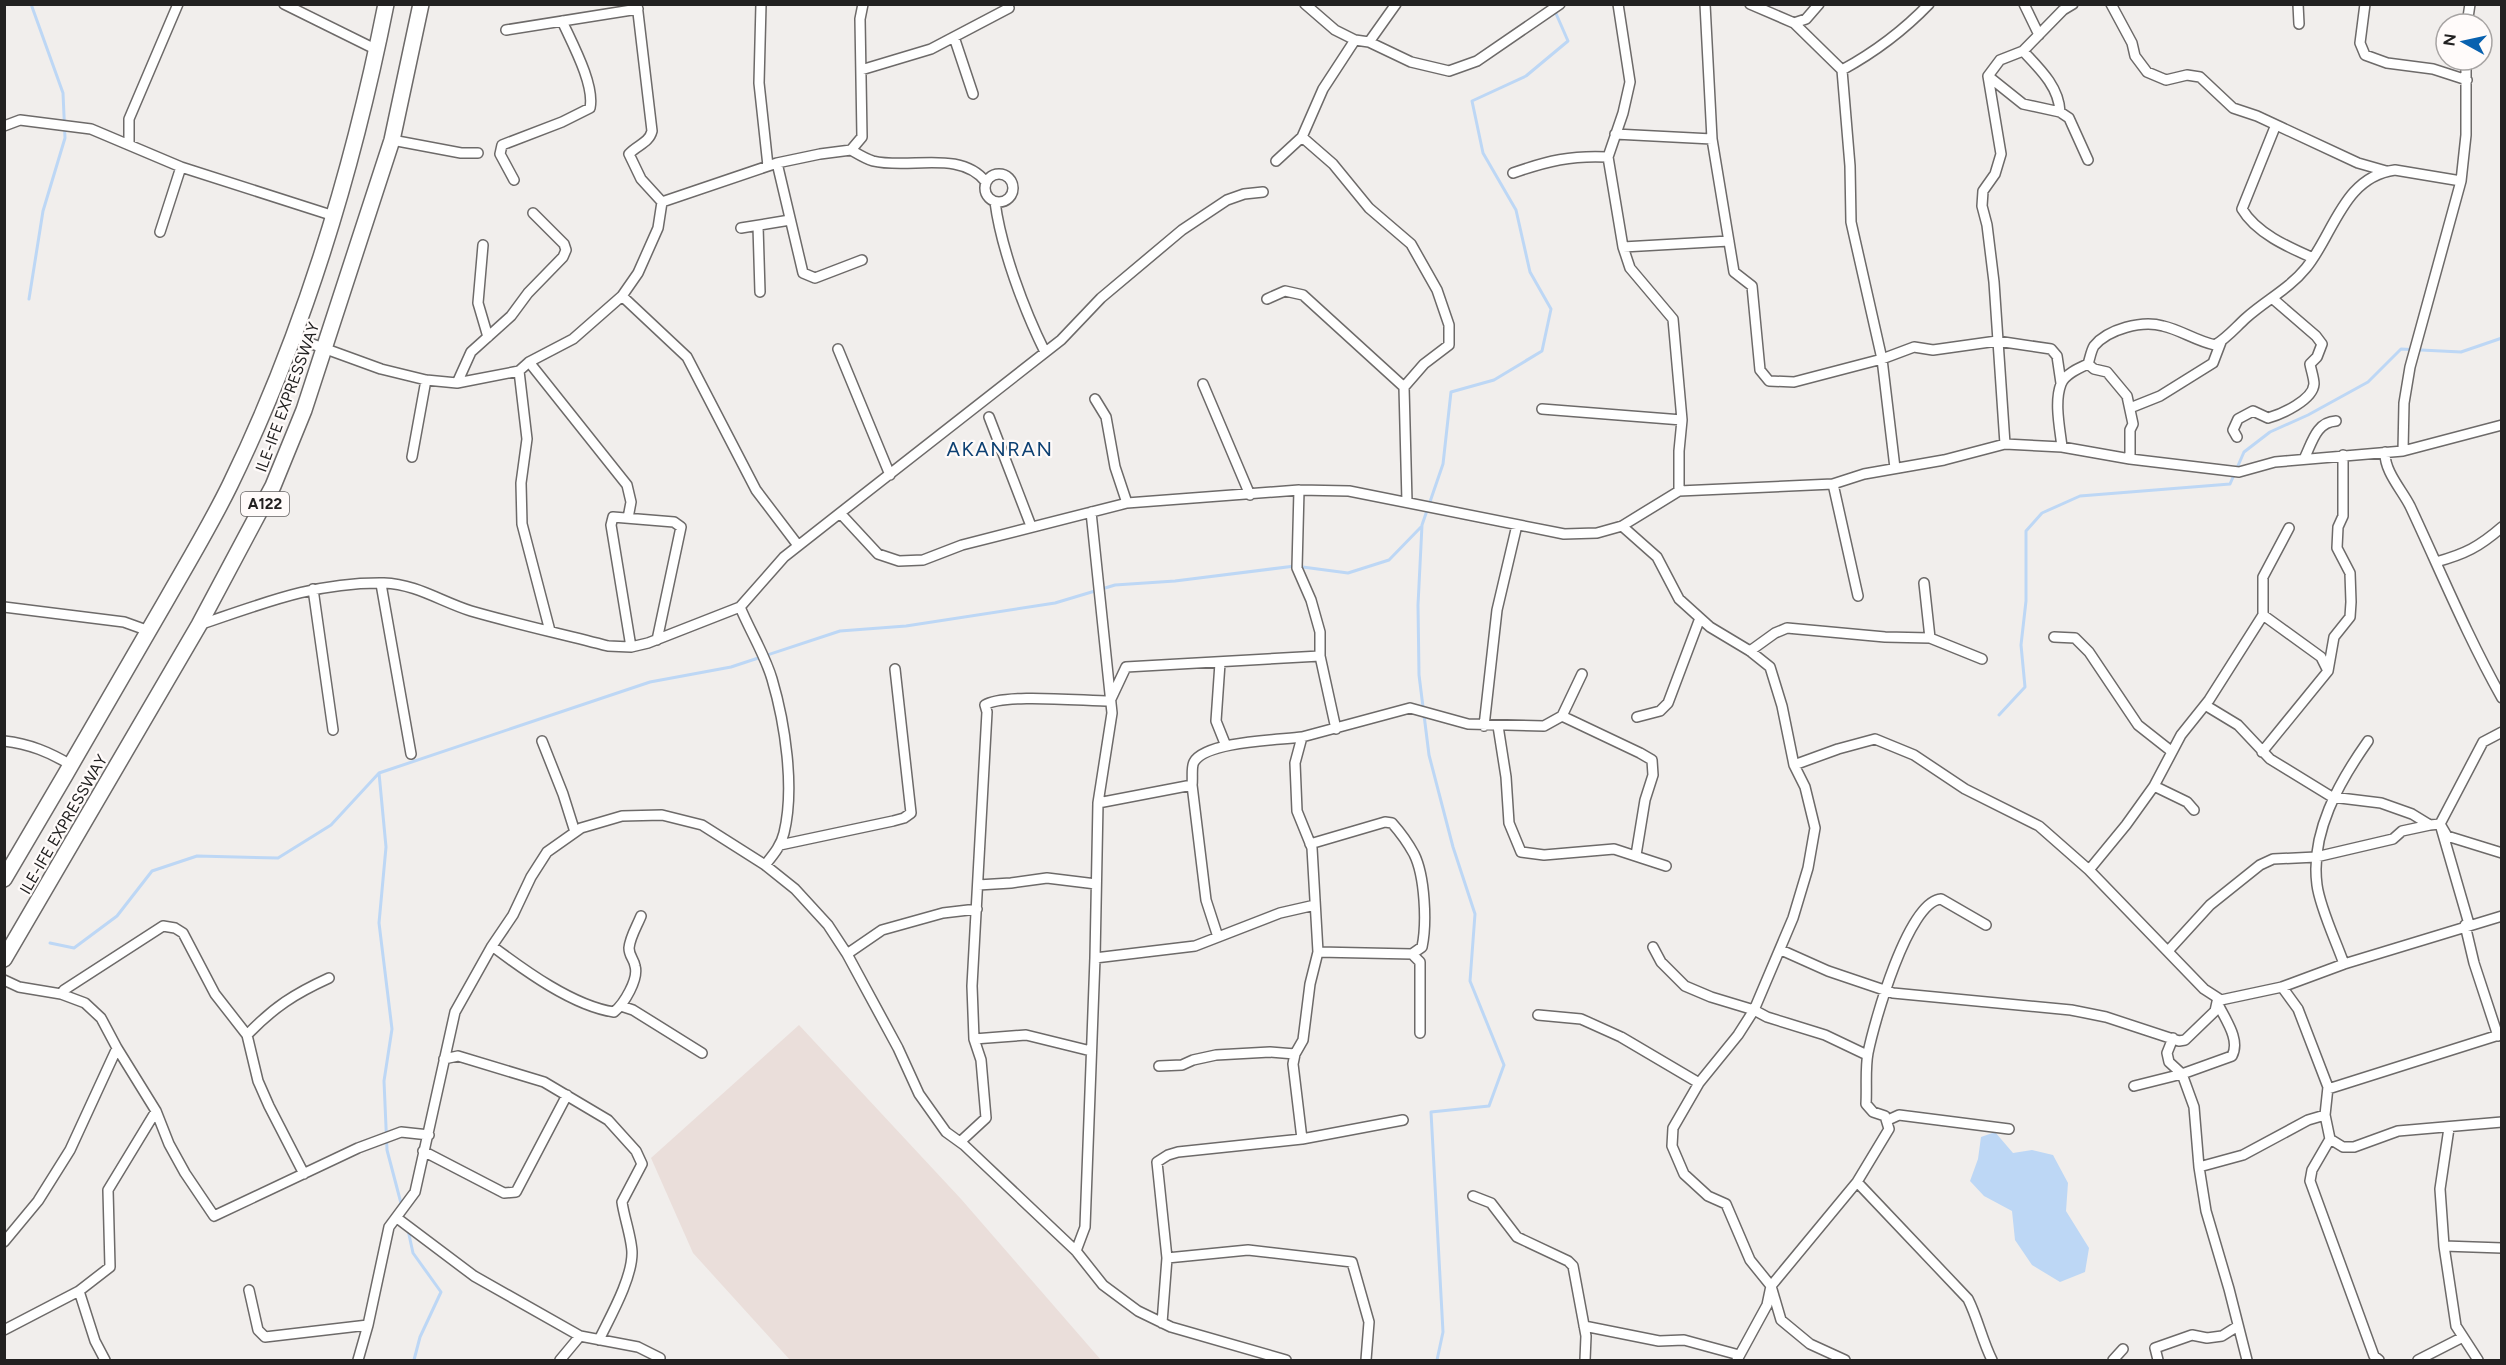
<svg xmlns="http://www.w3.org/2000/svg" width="2506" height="1365" font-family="Figtree,sans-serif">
<rect width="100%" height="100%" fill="#f1eeec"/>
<path fill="#eadeda" d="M799 1025 961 1199 1101 1360H790L693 1253 651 1158Z"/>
<path fill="#bdd7f5" d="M1995 1132 2013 1153 2032 1150 2053 1155 2068 1183 2066 1211 2089 1248 2085 1272 2060 1282 2032 1265 2015 1240 2012 1211 1984 1196 1970 1181 1978 1159 1981 1137Z"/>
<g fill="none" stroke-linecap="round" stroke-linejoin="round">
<path stroke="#bdd7f5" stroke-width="3" d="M29 299 43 211 65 138 63 93 31 4
M1999 715 2025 687 2021 645 2026 601V531L2042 513 2080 496 2230 484 2244 452 2270 432 2308 415 2368 382 2401 349 2461 352 2502 338
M379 773 386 847 379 923 392 1029 384 1081 387 1150 402 1207
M50 943 74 948 117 916 152 871 197 856 278 858 331 825 379 773 650 682 731 667 840 631 906 626 1055 603 1115 585 1175 581 1295 566 1348 573 1389 560 1421 527
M408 1230 413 1253 441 1292 420 1337 414 1360
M1437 1360 1443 1332 1431 1112 1489 1106 1504 1065 1470 981 1475 914 1453 847 1429 755 1419 675 1418 605 1422 525 1443 464 1451 392 1494 380 1542 351 1551 309 1530 272 1516 210 1483 153 1472 101 1526 76 1568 41 1554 9"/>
<g stroke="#6d6a69" stroke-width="12">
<path id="minor" d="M284 4 377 50
M637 4 652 131C649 143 637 145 629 154L641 179 662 202
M761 4 759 83 768 166
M1305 4 1335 30 1355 40 1369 42 1411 62 1449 71 1477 61 1560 4
M1618 4 1630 82 1623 113 1608 157 1623 247 1630 268 1673 319 1682 420 1679 451V491
M1705 4 1712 139 1734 272 1752 286 1760 370 1769 381 1794 382 1882 359 1914 347 1933 350 1997 341 2051 349 2057 356 2061 383
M1750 4 1794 23 1842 70 1850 166 1851 222 1882 359 1895 468
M2024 4 2039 35
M2111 4 2132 43 2135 56 2147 72 2166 80 2187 75 2200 77 2233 108 2257 116 2358 163 2386 171
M2298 4 2299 24
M2365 4 2360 43 2365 55 2387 63 2433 69 2467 80
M1794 23 1806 19 1819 4
M2467 24 2470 4
M506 30 638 9
M954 37 973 94
M1369 42 1396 4
M2023 51C2040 69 2059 87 2060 112
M861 70 931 49 1009 8
M1842 70C1875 52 1903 31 1929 4
M1988 76 2023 104 2060 112 2069 118 2088 160
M4 126 20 120 91 129 181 167 334 216
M2275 127 2242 209C2256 233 2288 247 2313 258
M1615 134 1712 139
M1302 137 1333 164 1369 208 1411 244 1437 290 1449 325V345L1424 364 1404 387 1407 502
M392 140 461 153H478
M129 144V119L178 4
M851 150C858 154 866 159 873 161 909 170 960 149 986 182
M1276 161 1302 137 1323 89 1355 40
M777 163 803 273 815 278 862 260
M1513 173C1547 161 1572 155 1608 157
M985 188a14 14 0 1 1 28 0a14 14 0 1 1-28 0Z
M514 180 500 154 502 145 562 122 590 108C595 85 572 43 562 21
M995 202C1001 248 1024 310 1045 352
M758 226 760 292
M741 228 790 220
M160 232 181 167
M483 245 478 303 488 337
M1623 247 1729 241
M622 296 687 357 756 490 797 544
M1267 299 1285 291 1303 295 1404 387
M293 337 381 369 426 380 457 383 519 371 529 362 573 339 622 296 638 273 658 228 662 202 777 163 820 154 851 150 862 137 860 19 863 4
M838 349 890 475
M529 362 627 485 631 502 628 518
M2088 364 2094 369 2107 372 2127 396 2133 424 2130 430V459
M519 371 527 439 521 483 522 524 550 631
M457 383 471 352 511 316 528 293 563 257 566 250 564 244 533 213
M1203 384 1250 495
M1095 399 1106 417 1115 467 1127 503
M2130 408 2160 396 2213 363 2221 342
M1542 409 1682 420
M989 417 1031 526
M2237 437 2233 430 2238 419 2253 411 2268 418C2282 414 2313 400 2314 384 2314 378 2311 370 2310 364L2317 357 2322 344 2316 336 2272 298
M2005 444 1994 282 1987 225 1982 206 1983 191 1995 174 2001 154 1988 76 2000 60 2023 51 2063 10 2073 4
M2062 447C2060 429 2054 402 2061 384 2065 374 2079 368 2088 364 2090 358 2091 351 2094 346 2108 329 2142 320 2163 326 2181 330 2196 341 2215 345 2227 338 2236 327 2246 318 2266 300 2289 289 2306 268 2334 234 2343 177 2395 170L2461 181
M2403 451 2404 403 2410 367 2461 181 2466 135V60
M2385 452C2384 471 2402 490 2410 506 2440 570 2467 636 2502 698
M412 457 426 380
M2304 459C2312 443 2316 422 2336 421
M1833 484 1858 596
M1299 490 1297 568 1311 600 1320 632V656L1336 729
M840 513 1061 340 1101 298 1182 230 1227 200 1244 194 1263 192
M1622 526 1657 557 1679 599 1710 627 1750 651 1770 667 1782 706 1794 765 1805 787 1815 828 1808 868 1793 918 1754 1010 1738 1035 1699 1083 1673 1128 1672 1146 1684 1174 1708 1196 1726 1204 1750 1260 1771 1286 1767 1305 1737 1360
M2436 562C2465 554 2479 547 2502 527
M1924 583 1930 638
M381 584 411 754
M313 589 333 730
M4 607 124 622 149 631
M740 607C750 631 765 655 772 679 785 723 795 788 784 833 781 846 773 855 765 865
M199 625C264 603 315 582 384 583 416 584 442 602 471 611 516 624 562 634 608 646L631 647 648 643 740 607 784 557 840 513 878 554 899 561 923 560 962 545 1127 503 1299 490 1349 491 1564 534 1597 533 1622 526 1679 491 1833 484 1864 474 1944 460 2005 444 2062 447 2130 459 2239 472 2275 462 2403 451 2502 425
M2054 637 2075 638 2089 652 2138 725 2171 751
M631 647 611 525 613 517 674 522 681 527 657 640
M1750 651 1775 633 1787 628 1885 637 1930 638 1982 659
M1220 663 1216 721 1226 746
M2328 671 2334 637 2350 617 2351 602 2350 573 2337 548 2338 527 2343 516V455
M1110 701 1126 667 1320 656
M2205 705 2238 725 2270 759 2332 797 2381 803 2412 814 2430 825 2440 824 2447 836 2502 853
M1562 716 1640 753 1652 760 1653 775 1645 800 1636 855
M1637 717 1660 711 1668 703 1700 618
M1484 726 1497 610 1517 525
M1498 726 1506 777 1509 823 1521 852 1544 855 1614 849 1666 866
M4 741C30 744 49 752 71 765
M542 741 563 794 575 832
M2262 752 2328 671 2321 657 2263 615
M1794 765 1838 749 1875 739 1914 755 1965 789 2039 826 2089 870 2204 989 2221 1000 2282 987 2344 964 2502 916
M1192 785 1206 900 1218 937
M2154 786 2187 802 2194 810
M1098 803 1192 785C1193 778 1191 767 1194 762 1206 741 1280 740 1302 737
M1310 844 1385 822 1392 823C1400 832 1408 843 1414 854 1425 876 1427 923 1422 947L1412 954 1420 962V1033
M780 845 893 821 904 818 911 813 895 669
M2089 870 2126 825 2154 786 2181 735 2209 700 2263 615V577L2289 528
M978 885 1011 883 1047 878 1096 884
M2469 924 2440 824 2483 742 2502 732
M2465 925 2474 963 2498 1036
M492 946C524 970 573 1006 614 1012 624 1004 639 979 635 966 634 959 629 956 629 948 630 937 637 926 641 916
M1653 947 1661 962 1685 986 1711 997 1754 1010 1767 1017 1825 1035 1867 1055
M1781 950 1828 971 1893 993 2071 1010 2106 1017 2179 1041 2185 1040 2215 1011 2217 1002 2221 1000
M2168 951 2210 905 2260 865 2273 859 2316 857 2393 839 2402 831 2430 825
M1318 952 1412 954
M847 954 882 930 943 913 977 909
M1095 958 1195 946 1280 913 1315 905
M2344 964C2336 941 2320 908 2317 885 2310 833 2339 782 2368 741
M4 980 19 987 61 994 85 1003 101 1018 117 1048 156 1111 169 1144 185 1173 214 1216 358 1148 401 1132 429 1135
M2282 987 2298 1009 2328 1087 2325 1115 2330 1139 2343 1147H2354L2398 1131 2502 1122
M61 994 64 990 163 926 175 928 183 933 215 994 247 1035 258 1081 269 1106 304 1174
M621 1006 633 1010 702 1053
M1538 1015 1581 1019 1621 1037 1699 1083
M247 1035C274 1007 294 994 329 978
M2173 1038 2167 1053 2169 1062 2182 1074 2194 1107 2199 1167 2243 1155 2308 1120 2325 1115
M974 1039 1026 1035 1091 1051
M444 1059 458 1056 544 1082 608 1120 636 1151 642 1164 622 1202C624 1217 632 1239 632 1253 632 1279 610 1317 599 1340
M1159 1066 1182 1065 1193 1060 1216 1055 1270 1052 1295 1054
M2134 1086 2182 1074 2232 1056C2241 1039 2224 1018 2217 1002
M2328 1089 2502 1034
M1888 1120 1899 1115 2009 1129
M2449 1128 2440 1189 2444 1246 2456 1326 2478 1360
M1302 1139 1293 1064 1295 1054 1303 1040 1310 984 1318 952 1312 848 1297 811 1295 763 1302 737 1410 708 1468 724 1544 726 1562 716 1582 674
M2330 1139 2312 1170 2310 1181 2374 1356 2379 1360
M960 1142 986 1118 981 1060 974 1039 972 986 987 712 985 705C1003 693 1084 701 1110 701
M423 1151 504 1193 516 1192 567 1095
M2199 1167 2206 1211 2229 1289 2247 1360
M1857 1182 1968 1299C1978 1319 1982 1340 1992 1360
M1473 1196 1491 1203 1517 1237 1568 1261 1573 1266 1586 1336 1585 1360
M397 1218 474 1276 580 1336
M4 1242 38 1201 70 1150 117 1048
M2444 1246 2502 1248
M1076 1251 1085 1227 1095 958 1098 803 1112 713 1091 512
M1167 1258 1248 1250 1352 1262 1369 1322 1366 1360
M249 1290 258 1330 265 1337 368 1325
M79 1291 95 1341 105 1360
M1162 1323 1167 1258 1157 1162 1168 1155 1178 1152 1302 1139 1403 1120
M1584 1326 1659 1341 1684 1340 1739 1355
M4 1330 79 1291 110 1267 108 1190 156 1111
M358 1360 368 1325 389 1227 415 1192 455 1012 492 946 513 915 531 877 547 852 581 828 622 816 662 815 702 825 765 865 795 889 828 925 847 954 898 1048 919 1094 946 1132 964 1145 1076 1251 1103 1285 1138 1311 1171 1327 1286 1360
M560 1360 580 1336 638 1347 660 1358
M1845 1360 1810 1344 1781 1320 1771 1286 1857 1182 1889 1129 1885 1116 1873 1112 1866 1104C1867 1087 1865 1069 1868 1053 1874 1023 1908 901 1941 899L1986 925
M2113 1360 2123 1349
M2158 1360 2155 1348 2192 1335 2207 1338 2222 1336 2238 1326
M2418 1360 2463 1337"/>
</g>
<g stroke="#6d6a69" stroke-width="18">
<path id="trunk" d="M4 879C59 786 113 693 167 599 188 562 211 524 230 485 304 333 353 170 386 4
M4 959 199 625 273 486 304 410 392 140 421 4"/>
</g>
<use href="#minor" stroke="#fff" stroke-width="9"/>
<use href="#trunk" stroke="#fff" stroke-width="15"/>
</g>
<g text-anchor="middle" stroke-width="4.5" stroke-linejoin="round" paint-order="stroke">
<rect fill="#fffbfa" stroke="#646262" stroke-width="1.5" x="241" y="492" width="48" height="24" rx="4.5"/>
<g font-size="15" font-weight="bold" fill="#222121">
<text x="265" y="509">A122</text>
</g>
<g font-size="16" fill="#222121" stroke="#fffbfa">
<text transform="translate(287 397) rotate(-70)" y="6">ILE-IFE EXPRESSWAY</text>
<text transform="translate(63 824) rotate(-60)" y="6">ILE-IFE EXPRESSWAY</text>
</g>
<g font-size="20" letter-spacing="1.5" fill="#0d4072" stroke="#fffbfa">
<text x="1000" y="456">AKANRAN</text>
</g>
</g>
<rect width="2506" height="1365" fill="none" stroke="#222121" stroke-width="12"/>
<g transform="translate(2464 42) rotate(278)"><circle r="28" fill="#fffbfa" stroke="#a7a4a3" stroke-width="1.5"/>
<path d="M0-4.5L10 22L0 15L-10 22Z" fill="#0861af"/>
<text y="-9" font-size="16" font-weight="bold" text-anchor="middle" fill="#222121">N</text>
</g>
</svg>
